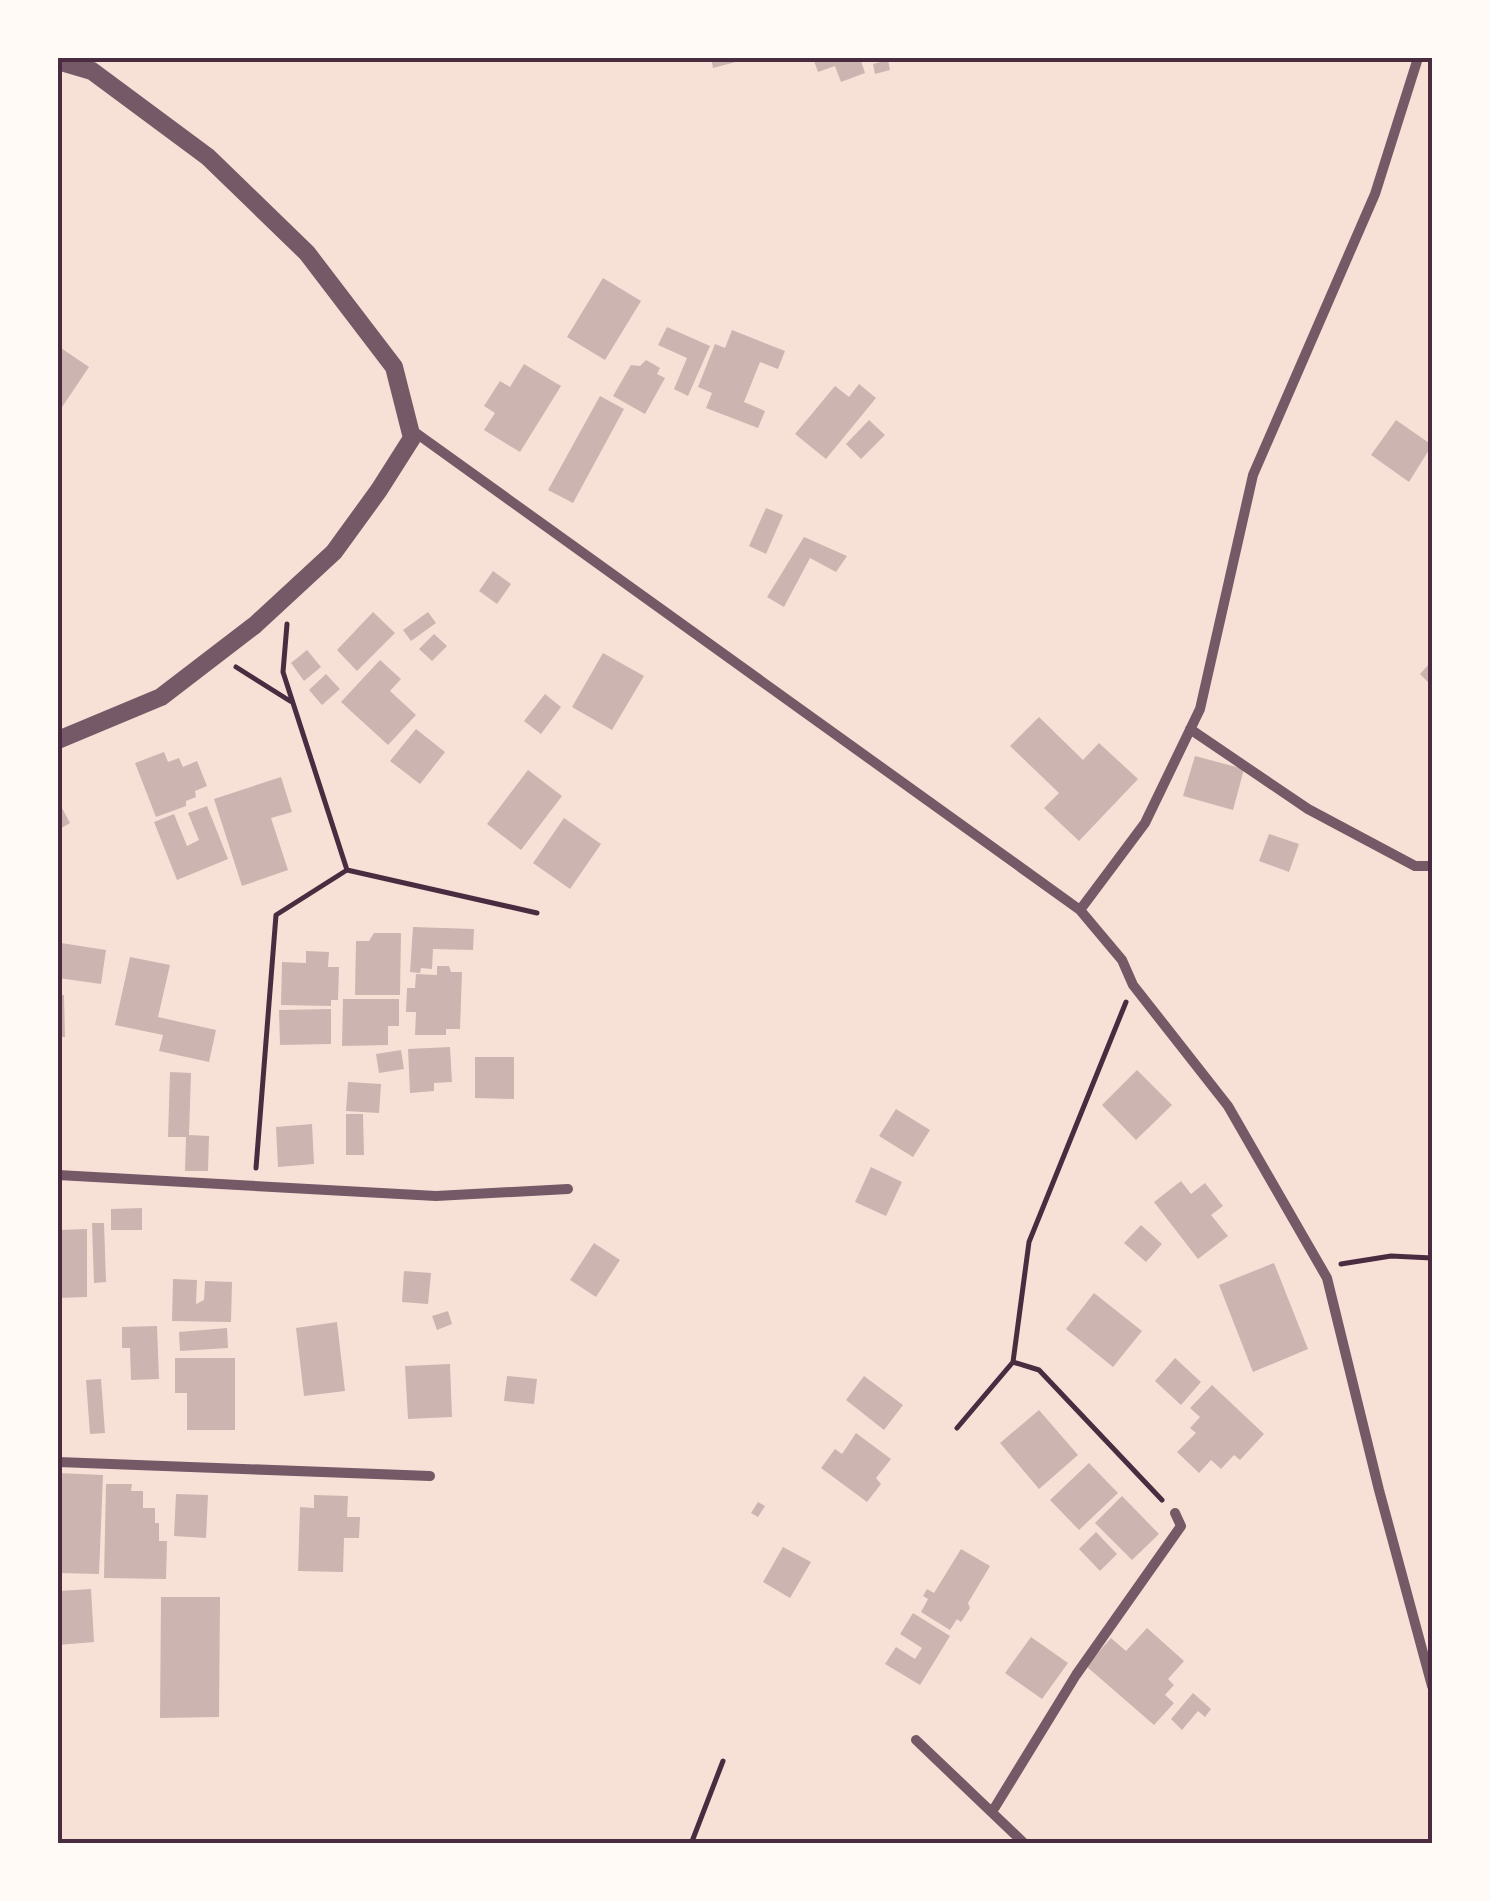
<svg xmlns="http://www.w3.org/2000/svg" width="1490" height="1901" font-family="Helvetica,sans-serif">
<rect width="100%" height="100%" fill="#f7e1d7"/>
<path fill="#ccb4b1" d="M711 58H747V59L713 68Z
M813 58H860L865 73 841 82 835 66 818 72Z
M888 60 890 70 875 74 873 64Z
M603 278 641 301 605 360 567 337Z
M667 327 710 346 688 396 674 389 687 358 658 345Z
M732 330 785 351 778 369 760 362 744 402 765 411 758 428 706 408 712 393 698 387 715 344 725 348Z
M58 346 89 367 58 413Z
M646 360 660 368 657 374 665 378 645 414 613 396 631 365 640 366Z
M524 364 561 386 520 452 484 430 495 413 484 406 500 381 510 387Z
M859 384 876 398 826 459 795 434 835 386 849 397Z
M600 396 624 409 573 503 548 490Z
M869 420 885 435 861 459 846 444Z
M1396 420 1432 445 1409 482 1371 455Z
M766 508 783 515 766 554 749 546Z
M804 537 847 556 836 572 810 558 784 607 767 597Z
M493 571 511 584 497 604 479 591Z
M373 612 395 633 357 671 337 650Z
M428 612 436 623 411 641 403 630Z
M434 634 447 646 432 661 419 649Z
M307 650 321 667 304 681 291 663Z
M603 653 644 676 612 730 572 707Z
M380 660 401 679 390 691 416 715 388 745 341 702Z
M1432 661V686L1420 674Z
M326 674 340 689 322 705 309 690Z
M545 694 561 707 541 734 524 721Z
M1039 717 1083 760 1099 743 1138 779 1079 841 1044 808 1059 793 1010 746Z
M416 729 445 752 420 784 390 761Z
M164 752 168 762 179 758 183 767 197 761 207 786 195 791 196 797 186 801V806L156 817 135 763Z
M1195 756 1244 769 1233 810 1183 796Z
M528 770 562 796 521 850 487 824Z
M281 777 292 812 271 818 288 870 242 886 214 799Z
M207 806 228 859 177 880 154 822 174 814 187 846 199 840 188 813Z
M62 808 70 823 58 830V811Z
M564 818 601 844 570 889 533 863Z
M1269 834 1299 844 1289 872 1259 861Z
M413 927 474 929 473 950 433 949 432 969 421 968 420 973 410 972Z
M374 933H401L400 995H355L356 941H369Z
M61 943 106 950 101 984 58 978Z
M306 951 329 952 328 967H339L338 1000H331V1006L281 1005 282 962 306 963Z
M130 957 170 965 158 1017 216 1030 209 1062 159 1051 163 1035 115 1025Z
M437 966H449L451 972H462L460 1029H446V1035H415L416 1012H406L407 988H415L416 974 437 975Z
M58 995H64L65 1037H58Z
M343 999H399V1026H388V1045L342 1046Z
M331 1009V1044L280 1045 279 1010Z
M450 1047 452 1082 434 1083V1091L410 1093 408 1049Z
M401 1050 404 1069 379 1073 376 1054Z
M475 1057H514V1099L475 1098Z
M1137 1070 1172 1105 1136 1140 1102 1105Z
M170 1072 191 1073 189 1135 209 1136 208 1171H185L186 1137H168Z
M348 1082 381 1084 379 1113 346 1111Z
M896 1109 930 1130 913 1157 879 1136Z
M346 1114H363L364 1155H346Z
M312 1124 314 1164 278 1167 276 1127Z
M871 1167 902 1182 886 1216 855 1202Z
M1181 1181 1191 1194 1205 1183 1223 1206 1211 1215 1228 1236 1198 1259 1154 1202Z
M142 1208V1230H111V1209Z
M92 1223H104L106 1282 94 1283Z
M1141 1225 1162 1244 1146 1262 1124 1243Z
M87 1229V1297L58 1298V1230Z
M594 1243 620 1260 596 1297 570 1280Z
M1274 1263 1308 1349 1253 1372 1219 1285Z
M404 1271 431 1273 428 1304 402 1302Z
M173 1279 197 1280 196 1304 204 1300 205 1281 232 1282 231 1322 172 1321Z
M1094 1293 1142 1331 1113 1367 1066 1329Z
M448 1311 452 1324 437 1330 432 1316Z
M337 1322 345 1391 304 1396 296 1328Z
M157 1326 159 1379 131 1380 130 1348H122V1327Z
M227 1328 228 1348 180 1351 179 1332Z
M175 1358H235V1430H187V1393H175Z
M1175 1358 1201 1382 1181 1405 1155 1381Z
M450 1364 452 1417 408 1419 405 1366Z
M507 1376 537 1379 534 1404 504 1401Z
M864 1376 903 1405 884 1430 846 1400Z
M101 1379 105 1433 90 1434 86 1380Z
M1212 1385 1264 1434 1240 1460 1234 1455 1221 1469 1211 1460 1199 1473 1177 1452 1196 1433 1190 1428 1200 1417 1190 1408Z
M1039 1410 1078 1455 1039 1489 1000 1443Z
M856 1433 891 1459 876 1478 881 1484 867 1502 821 1468 835 1449 842 1454Z
M1089 1463 1118 1493 1079 1530 1050 1500Z
M58 1473 103 1475 99 1574 58 1573Z
M106 1484H132L131 1491H143V1508H155V1523H159V1541H167L166 1579 104 1578Z
M176 1494 208 1495 206 1538 174 1536Z
M314 1495 348 1496 347 1517H360L359 1538H344L343 1572 298 1571 300 1507 314 1508Z
M1122 1496 1159 1534 1132 1560 1095 1523Z
M758 1502 765 1506 758 1517 751 1513Z
M1096 1532 1117 1554 1100 1571 1079 1549Z
M783 1547 811 1562 790 1598 763 1582Z
M961 1549 990 1566 968 1603 970 1608 961 1622 957 1619 950 1630 921 1612 928 1599 923 1596 927 1589 934 1593Z
M91 1589 94 1642 58 1645V1591Z
M161 1597H220L219 1717 160 1718Z
M913 1613 950 1636 920 1685 885 1664 896 1647 915 1659 922 1648 900 1634Z
M1147 1628 1184 1661 1168 1679 1174 1685 1165 1695 1174 1703 1154 1725 1086 1666 1111 1638 1126 1651Z
M1031 1637 1068 1663 1042 1699 1005 1673Z
M1193 1693 1211 1709 1205 1717 1198 1711 1182 1730 1171 1719Z"/>
<g fill="none" stroke-linecap="round" stroke-linejoin="round">
<path stroke="#4a2c40" stroke-width="5" d="M287 624 283 672 347 870
M236 667 290 701
M256 1168 276 915 347 870 537 913
M1341 1264 1391 1256 1432 1258
M1013 1362 1039 1370 1162 1500
M957 1428 1013 1362 1029 1242 1126 1002
M691 1844 723 1761"/>
<path stroke="#755966" stroke-width="10" d="M413 437 416 433 1080 910 1122 960 1133 985 1228 1106 1327 1278 1379 1490 1432 1686
M1190 729 1308 809 1415 866H1432
M1080 910 1145 823 1200 709 1253 475 1375 194 1418 58
M58 1175 436 1196 568 1189
M58 1462 430 1476
M916 1740 1025 1844
M992 1812 1076 1675 1181 1526 1175 1513"/>
<path stroke="#755966" stroke-width="18" d="M58 61 92 71 208 157 307 253 394 367 412 438 379 490 334 552 255 625 161 697 58 740"/>
</g>
<rect width="1490" height="1901" fill="none" stroke="#fffaf5" stroke-width="120"/>
<rect x="60" y="60" width="1370" height="1781" fill="none" stroke="#4a2c40" stroke-width="4"/>
</svg>
